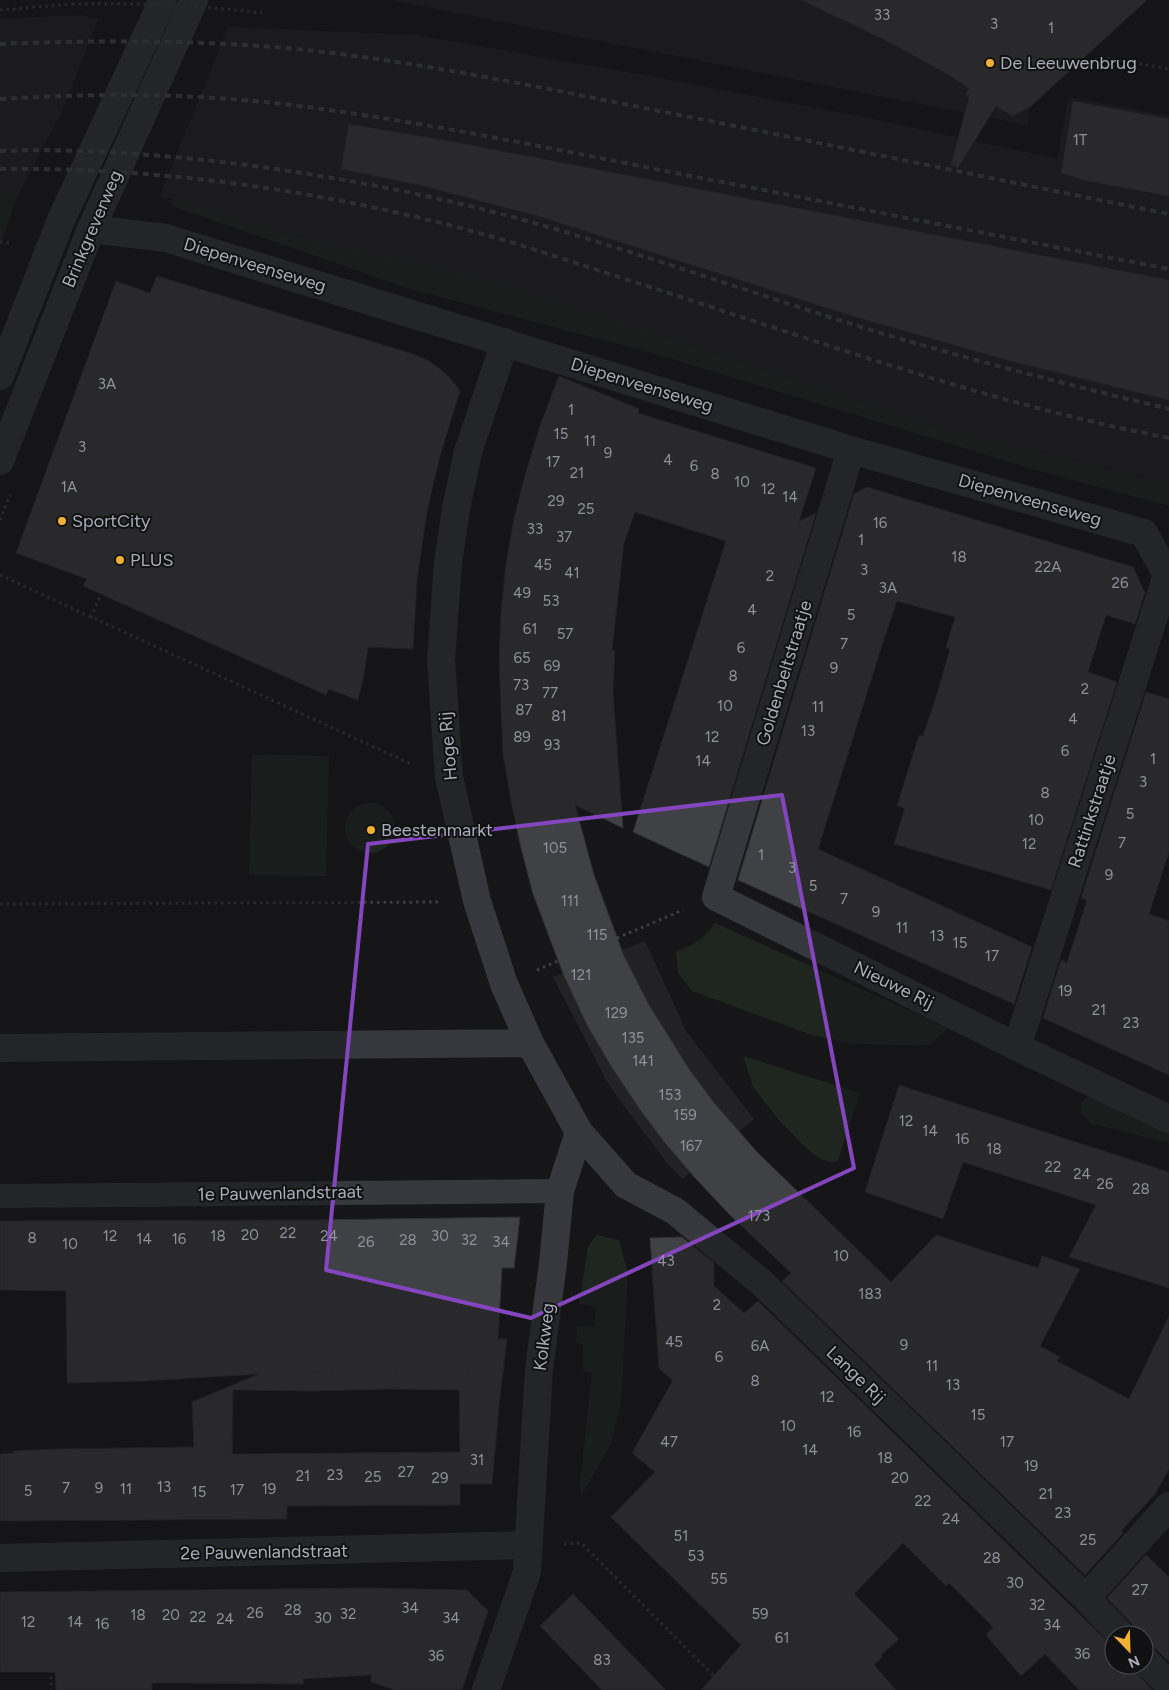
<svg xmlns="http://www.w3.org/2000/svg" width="1169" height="1690" font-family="Figtree,sans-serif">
<rect width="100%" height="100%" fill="#161618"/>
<path fill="#222225" d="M391 0H1131L1031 86 1027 125Z
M82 15 98 20 62 111 17 198 0 210V19Z
M228 27 416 35 655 77 873 119 1057 159 1069 97 1169 116V485L938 427 671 338 298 237 171 198H159Z
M645 941 686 1031 754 1119 683 1179 667 1163 620 1101 606 1080 553 977Z"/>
<path fill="#1e261f" d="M0 192H19L0 245Z
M171 198 298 237 490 280 671 338 938 427 1169 485V506L1039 471 652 353 410 289 172 206Z
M252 755 329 756 326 876 249 875Z
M345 828a25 25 0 1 1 50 0a25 25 0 1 1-50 0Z
M715 923 948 1028 929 1045 854 1044 812 1035 692 991 678 973 676 952C694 944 704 940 715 923Z
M743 1056 860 1093 838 1161 829 1162 819 1158 804 1146 778 1119 753 1087Z
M1091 1093 1169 1131V1143L1090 1123 1081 1113V1103Z
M596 1235 619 1240 628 1274 621 1403 611 1444 581 1496 580 1483 592 1372 583 1371V1345L576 1343 577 1326 594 1327 596 1306 579 1304 588 1247Z"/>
<path fill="#404145" stroke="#303034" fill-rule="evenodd" d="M801 0H1147L1029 108 1012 116 996 106 958 168 951 165 969 97 965 95 969 88 942 71 883 39Z
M1073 101 1169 119V196L1087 181 1061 173Z
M349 124 455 142 1169 280V400L1010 361 859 318 538 216 419 185 341 169Z
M157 276 413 354 429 361 440 369 450 378 460 391 440 456 427 511 417 580 413 649 368 647 364 675 358 700 329 689 326 695 83 586 87 579 16 553 116 281 150 293Z
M559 376 639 409 638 413 816 468 799 521 816 513 709 867 633 832 726 541 635 512 624 543 612 650H615L613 693 623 828 575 805 594 875 624 956 649 1005 689 1069 715 1104 757 1152 891 1282 936 1235 1038 1268 1042 1256 1080 1269 1040 1346 1060 1357 1057 1361 1129 1399 1169 1316V1469L1155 1494 1121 1531 1123 1533 1085 1575 782 1281 791 1273 730 1215 695 1178 665 1143 641 1111 611 1066 587 1025 564 976 533 894 521 848 511 801 503 754 499 659 501 612 506 564 514 518 526 472 540 426Z
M867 487 1133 567 1145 593 1135 624 1106 615 1088 672 1117 682 1051 890 894 844 905 808 897 806 919 735 923 736 937 694 950 649 946 648 955 617 897 601 883 642 818 849 1032 947 1014 1004 738 880 854 494Z
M1146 692 1169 699V852L1149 914 1169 921V1075L1043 1018 1061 960 1067 963 1087 900 1081 898Z
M899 1085 1169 1172V1288L1069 1257 1096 1205 963 1162 943 1219 865 1192Z
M520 1217 514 1268H502L498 1339H507L500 1396 492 1484H460V1505L287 1506V1519L0 1521V1454L14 1453V1451L57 1449 194 1447 192 1402 259 1374 144 1381 67 1383 66 1291 0 1290V1221L312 1220ZM391 1389 459 1390 460 1452 232 1454 233 1390 313 1391Z
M682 1237 714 1263V1286L744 1313 758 1301 1114 1648V1665H1130L1152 1690H1079L1045 1654 1021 1676 986 1635 993 1627 949 1583 946 1586 903 1543 854 1594 899 1639 881 1655 882 1657 874 1665 896 1690H701L741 1645 611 1517 655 1472 632 1453 673 1380 659 1369 650 1238Z
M1146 1555 1169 1577V1662L1155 1648 1149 1644H1144V1635H1136L1132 1624 1107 1598Z
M367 1588 467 1590 488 1611 462 1690H395L371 1682V1675L303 1679 304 1684 182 1683H152V1690H56L55 1672H0V1592Z
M573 1594 599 1621 666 1690H602L540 1626Z"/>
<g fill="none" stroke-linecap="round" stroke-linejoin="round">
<path stroke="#3d3f44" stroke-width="3" stroke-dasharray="2.5 4" stroke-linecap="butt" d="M0 10 72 4
M1101 57 1169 69
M0 242 13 243
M0 520 10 495
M0 575 413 765
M91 618 101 594
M0 904 442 902
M617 938 683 910
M537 970 558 961
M285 1373 504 1369
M564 1544 581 1543 728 1690
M50 1592 51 1690"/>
<path stroke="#37383d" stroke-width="24" d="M0 1196 560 1191"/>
<path stroke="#37383d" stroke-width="28" d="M91 229 166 238 851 450 1144 533 1167 575 1169 576
M505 342 468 452 456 509 448 563 441 660 449 777 477 901 504 984 530 1043 579 1132 626 1185 675 1211 762 1283 1086 1598 1121 1635
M851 450 716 897 1017 1047 1169 1119
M1017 1047 1167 575
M0 1048 530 1043
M0 1558 528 1545
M1086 1598 1169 1506
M1144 1659 1169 1685
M486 1690 527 1572 539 1369 553 1263 560 1191 579 1132"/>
<path stroke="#37383d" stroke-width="28" d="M0 376 61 220 163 0
M0 461 91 229 194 0"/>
<path stroke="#4a4c52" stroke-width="4" stroke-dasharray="6 5" stroke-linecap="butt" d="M0 44C95 40 191 40 286 48 422 61 556 91 690 117 850 149 1009 182 1169 214
M0 99C97 93 195 93 291 105 413 120 534 145 655 169 826 202 998 236 1169 269
M0 151C82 148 166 155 247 165 351 179 454 199 555 229 653 258 750 292 848 323 954 356 1061 383 1169 409
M0 169C165 167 332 192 490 236 527 247 564 259 600 271 788 330 975 401 1169 438"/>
<path stroke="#3d3f44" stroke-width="3" stroke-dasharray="2.5 4" stroke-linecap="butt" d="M72 4C135 3 198 5 262 13"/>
</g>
<path d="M0 0H1169V1690H0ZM782 795 854 1168 531 1318 326 1270 368 844Z" fill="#161618" fill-opacity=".55" fill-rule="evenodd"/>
<path fill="none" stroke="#8446be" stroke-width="4" stroke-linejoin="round" d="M782 795 854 1168 531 1318 326 1270 368 844Z"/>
<g fill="#f2b134" stroke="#111113" stroke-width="2">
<circle cx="990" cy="63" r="5"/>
<circle cx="62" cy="521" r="5"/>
<circle cx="120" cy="560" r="5"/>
<circle cx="371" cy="830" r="5"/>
</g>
<g text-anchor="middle" stroke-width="4" stroke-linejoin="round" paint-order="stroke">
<g font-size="15" fill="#8e929b">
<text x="882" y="20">33</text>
<text x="994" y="29">3</text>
<text x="1051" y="33">1</text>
<text x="1080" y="145">1T</text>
<text x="107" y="389">3A</text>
<text x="571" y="415">1</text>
<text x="561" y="439">15</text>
<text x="590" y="446">11</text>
<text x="82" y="452">3</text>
<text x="608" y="458">9</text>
<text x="668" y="465">4</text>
<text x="553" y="467">17</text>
<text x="694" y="471">6</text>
<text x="577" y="478">21</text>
<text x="715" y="479">8</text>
<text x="742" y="487">10</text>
<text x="69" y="492">1A</text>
<text x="768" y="494">12</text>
<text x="790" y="502">14</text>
<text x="556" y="506">29</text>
<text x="586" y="514">25</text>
<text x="880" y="528">16</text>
<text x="535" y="534">33</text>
<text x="564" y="542">37</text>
<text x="861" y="545">1</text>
<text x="959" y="562">18</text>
<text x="543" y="570">45</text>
<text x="1048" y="572">22A</text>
<text x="864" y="575">3</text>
<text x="572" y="578">41</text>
<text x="770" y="581">2</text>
<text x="1120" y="588">26</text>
<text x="888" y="593">3A</text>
<text x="522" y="598">49</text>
<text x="551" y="606">53</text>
<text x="752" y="615">4</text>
<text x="851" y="620">5</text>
<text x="530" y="634">61</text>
<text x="565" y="639">57</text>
<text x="844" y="649">7</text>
<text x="741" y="653">6</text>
<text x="522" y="663">65</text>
<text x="552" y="671">69</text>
<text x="834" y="673">9</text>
<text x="733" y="681">8</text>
<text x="521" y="690">73</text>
<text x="1085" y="694">2</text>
<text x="550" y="698">77</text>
<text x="725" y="711">10</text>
<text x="818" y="712">11</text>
<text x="524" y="715">87</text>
<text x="559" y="721">81</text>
<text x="1073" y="724">4</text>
<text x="808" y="736">13</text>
<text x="522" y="742">89</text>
<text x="712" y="742">12</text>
<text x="552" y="750">93</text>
<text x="1065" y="756">6</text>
<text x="1153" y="764">1</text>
<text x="703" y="766">14</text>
<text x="1143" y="787">3</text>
<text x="1045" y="798">8</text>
<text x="1130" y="819">5</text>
<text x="1036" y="825">10</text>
<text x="1122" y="848">7</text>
<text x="1029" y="849">12</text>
<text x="555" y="853">105</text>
<text x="761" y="860">1</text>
<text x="792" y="873">3</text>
<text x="1109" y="880">9</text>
<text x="813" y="891">5</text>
<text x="844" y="904">7</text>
<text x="570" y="906">111</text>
<text x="876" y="917">9</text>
<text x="902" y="933">11</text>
<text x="597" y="940">115</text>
<text x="937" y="941">13</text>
<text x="960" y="948">15</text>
<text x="992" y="961">17</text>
<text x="581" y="980">121</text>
<text x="1065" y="996">19</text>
<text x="1099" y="1015">21</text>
<text x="616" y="1018">129</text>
<text x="1131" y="1028">23</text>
<text x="633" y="1043">135</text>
<text x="643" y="1066">141</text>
<text x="670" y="1100">153</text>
<text x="685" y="1120">159</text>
<text x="906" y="1126">12</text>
<text x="930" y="1136">14</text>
<text x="962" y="1144">16</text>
<text x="691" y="1151">167</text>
<text x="994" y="1154">18</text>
<text x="1053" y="1172">22</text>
<text x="1082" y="1179">24</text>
<text x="1105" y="1189">26</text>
<text x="1141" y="1194">28</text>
<text x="759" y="1221">173</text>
<text x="288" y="1238">22</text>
<text x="250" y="1240">20</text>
<text x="110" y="1241">12</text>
<text x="218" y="1241">18</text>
<text x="329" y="1241">24</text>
<text x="440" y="1241">30</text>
<text x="32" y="1243">8</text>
<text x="144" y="1244">14</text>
<text x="179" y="1244">16</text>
<text x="408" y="1245">28</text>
<text x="469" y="1245">32</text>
<text x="366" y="1247">26</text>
<text x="501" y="1247">34</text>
<text x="70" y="1249">10</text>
<text x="841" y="1261">10</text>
<text x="666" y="1266">43</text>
<text x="870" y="1299">183</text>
<text x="717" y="1310">2</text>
<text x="674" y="1347">45</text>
<text x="904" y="1350">9</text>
<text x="760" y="1351">6A</text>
<text x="719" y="1362">6</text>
<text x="932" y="1371">11</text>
<text x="755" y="1386">8</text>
<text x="953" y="1390">13</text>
<text x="827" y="1402">12</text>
<text x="978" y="1420">15</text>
<text x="788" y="1431">10</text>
<text x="854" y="1437">16</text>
<text x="669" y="1447">47</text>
<text x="1007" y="1447">17</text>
<text x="810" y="1455">14</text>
<text x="885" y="1463">18</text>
<text x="477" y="1465">31</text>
<text x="1031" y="1471">19</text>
<text x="406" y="1477">27</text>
<text x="335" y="1480">23</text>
<text x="303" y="1481">21</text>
<text x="373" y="1482">25</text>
<text x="440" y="1483">29</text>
<text x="900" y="1483">20</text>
<text x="164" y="1492">13</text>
<text x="66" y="1493">7</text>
<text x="99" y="1493">9</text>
<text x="126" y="1494">11</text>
<text x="269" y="1494">19</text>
<text x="237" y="1495">17</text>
<text x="28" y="1496">5</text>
<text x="199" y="1497">15</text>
<text x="1046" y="1499">21</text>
<text x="923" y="1506">22</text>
<text x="1063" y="1518">23</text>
<text x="951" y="1524">24</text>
<text x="681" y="1541">51</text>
<text x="1088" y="1545">25</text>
<text x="696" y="1561">53</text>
<text x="992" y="1563">28</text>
<text x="719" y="1584">55</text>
<text x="1015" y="1588">30</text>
<text x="1140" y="1595">27</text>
<text x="1037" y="1610">32</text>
<text x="410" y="1613">34</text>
<text x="293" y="1615">28</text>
<text x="255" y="1618">26</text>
<text x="348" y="1619">32</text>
<text x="760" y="1619">59</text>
<text x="138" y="1620">18</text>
<text x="171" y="1620">20</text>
<text x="198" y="1622">22</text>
<text x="323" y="1623">30</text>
<text x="451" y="1623">34</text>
<text x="225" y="1624">24</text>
<text x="28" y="1627">12</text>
<text x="75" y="1627">14</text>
<text x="102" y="1629">16</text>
<text x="1052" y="1630">34</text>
<text x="782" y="1643">61</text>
<text x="1082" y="1659">36</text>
<text x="436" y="1661">36</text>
<text x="602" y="1665">83</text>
</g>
<g font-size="18" fill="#a8adb8" stroke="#111113" text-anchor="start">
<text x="1000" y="69">De Leeuwenbrug</text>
<text x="72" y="527">SportCity</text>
<text x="130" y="566">PLUS</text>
<text x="381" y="836">Beestenmarkt</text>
</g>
<g font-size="18" fill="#a8adb8" stroke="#111113">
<text transform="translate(92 229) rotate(-67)" y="6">Brinkgreverweg</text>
<text transform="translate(255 265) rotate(17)" y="6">Diepenveenseweg</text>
<text transform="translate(642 385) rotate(17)" y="6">Diepenveenseweg</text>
<text transform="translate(1030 500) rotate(16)" y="6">Diepenveenseweg</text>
<text transform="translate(784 673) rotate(-73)" y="6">Goldenbeltstraatje</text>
<text transform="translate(448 746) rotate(-95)" y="6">Hoge Rij</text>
<text transform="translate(1092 811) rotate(-72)" y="6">Rattinkstraatje</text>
<text transform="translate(894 985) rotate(26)" y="6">Nieuwe Rij</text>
<text transform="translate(280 1193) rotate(-1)" y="6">1e Pauwenlandstraat</text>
<text transform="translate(544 1337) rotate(-83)" y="6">Kolkweg</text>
<text transform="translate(856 1375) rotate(44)" y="6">Lange Rij</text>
<text transform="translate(264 1552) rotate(-1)" y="6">2e Pauwenlandstraat</text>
</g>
</g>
<g transform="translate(1129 1650) rotate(157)"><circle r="24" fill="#111113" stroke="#4d4f55"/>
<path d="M0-4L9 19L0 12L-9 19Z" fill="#f2b134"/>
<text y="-8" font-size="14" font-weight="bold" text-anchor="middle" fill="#a8adb8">N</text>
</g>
</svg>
